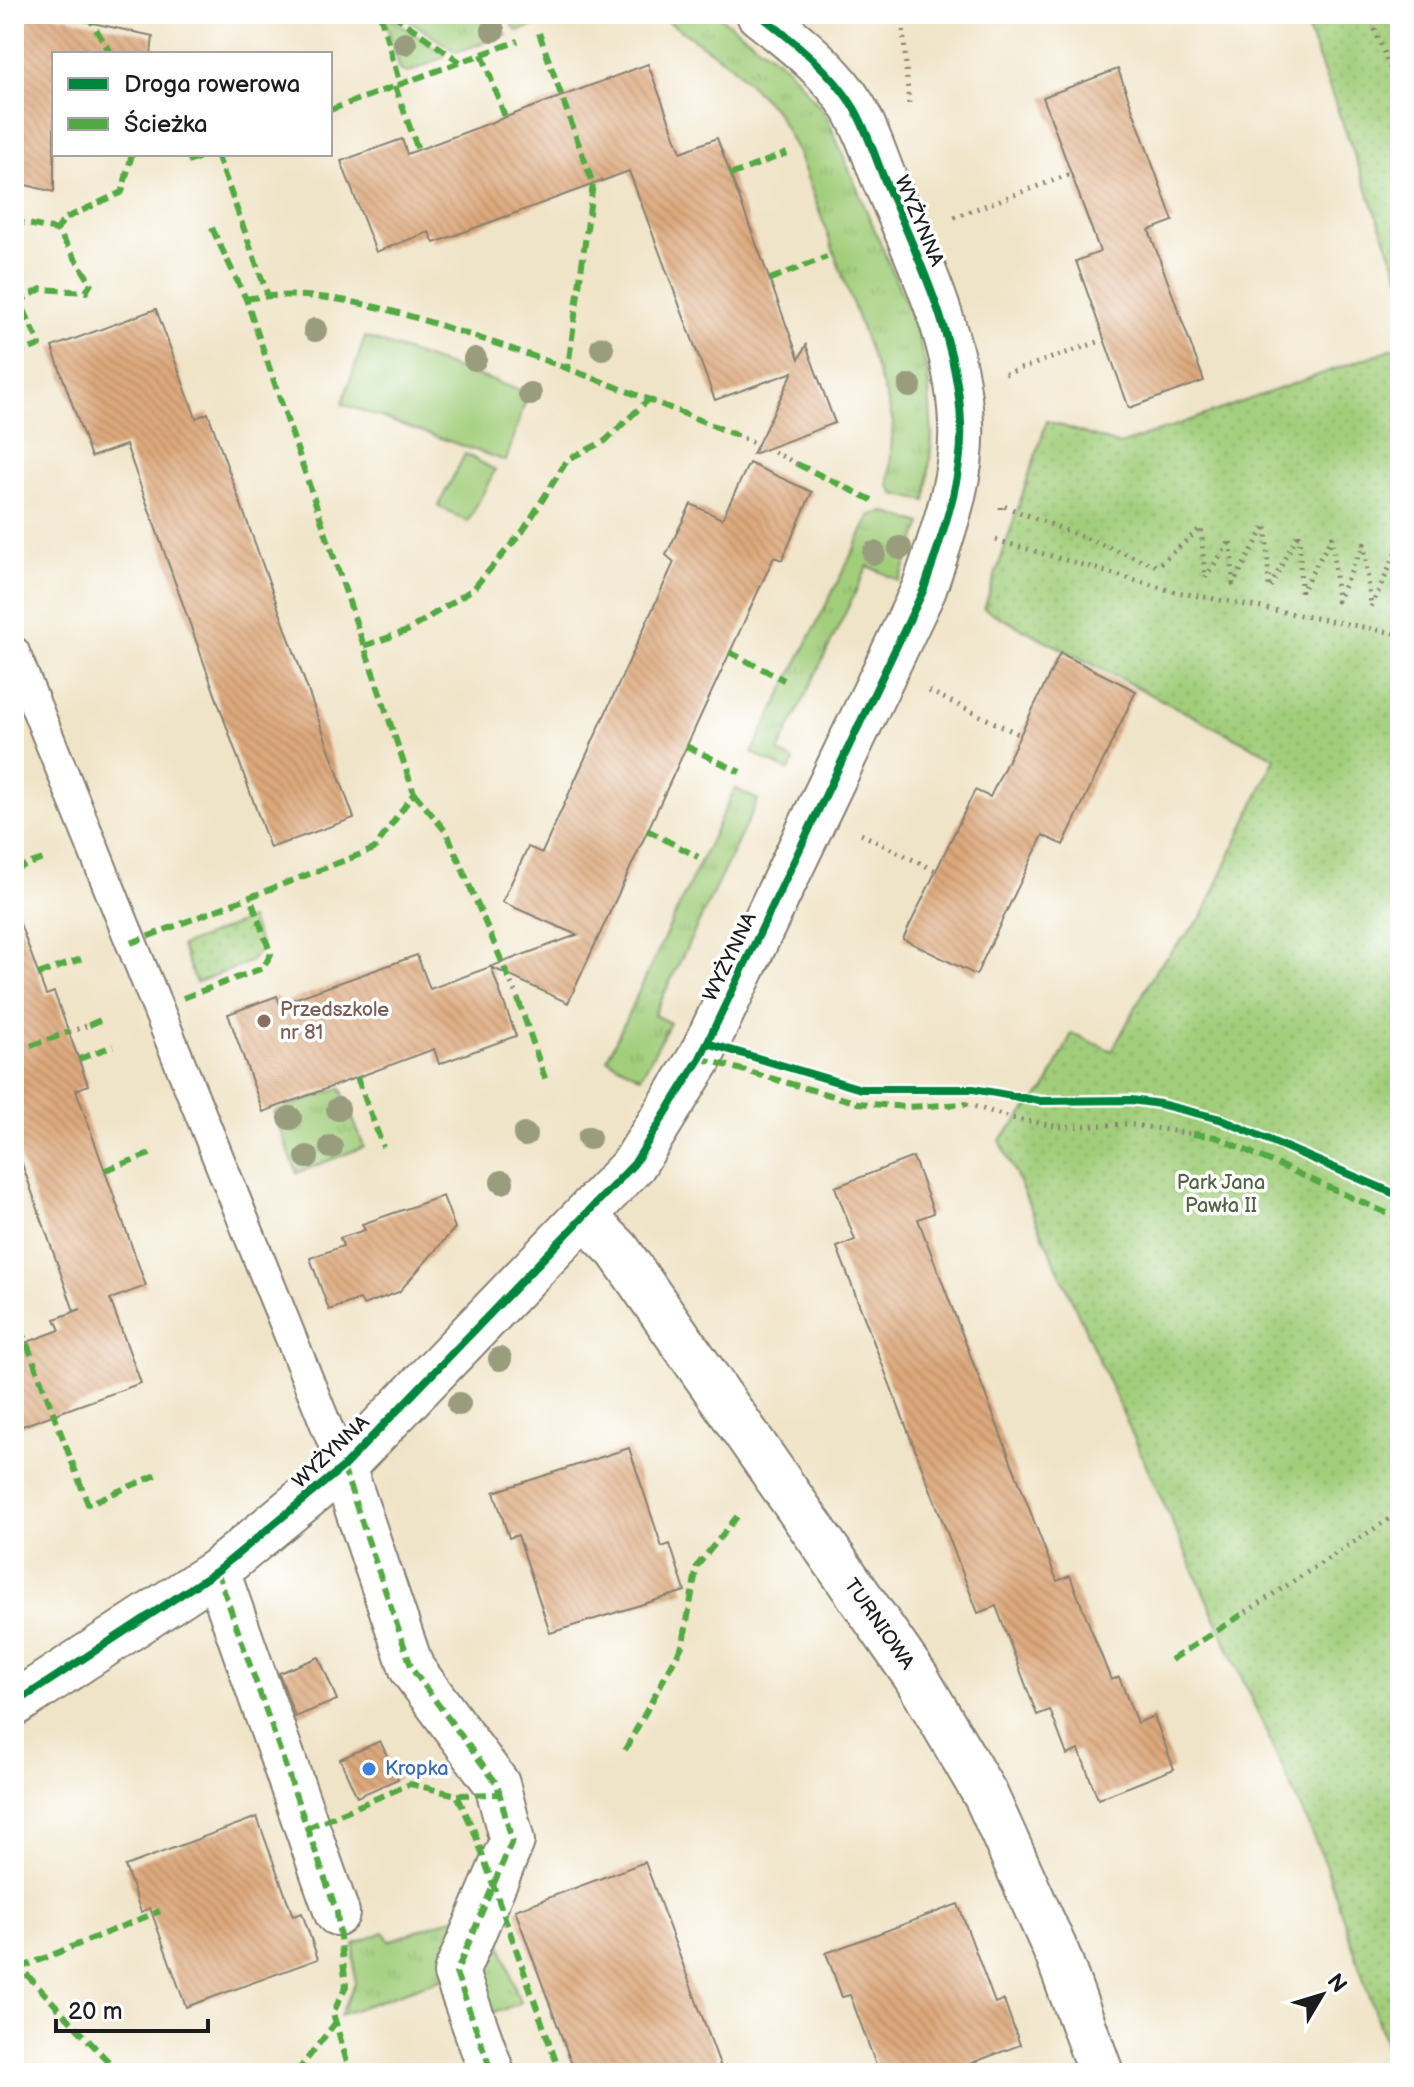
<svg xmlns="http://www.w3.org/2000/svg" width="1414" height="2087" font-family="'Balsamiq Sans',sans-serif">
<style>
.grass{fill:url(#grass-tufts);stroke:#5f754c;stroke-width:2}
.park{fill:url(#park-dots);stroke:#5f754c;stroke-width:2}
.pitch{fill:#a2ce7b;stroke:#5f754c;stroke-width:2}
.building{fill:url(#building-back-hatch)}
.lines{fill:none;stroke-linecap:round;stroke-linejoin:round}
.service-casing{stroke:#868072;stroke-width:34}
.minor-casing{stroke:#868072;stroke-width:48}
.path{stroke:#868072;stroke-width:5;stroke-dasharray:2 6;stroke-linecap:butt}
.service{stroke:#fff;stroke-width:30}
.minor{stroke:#fff;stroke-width:44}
.quiet{stroke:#52a943;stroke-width:6;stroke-dasharray:12 6;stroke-linecap:butt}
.cycleway-casing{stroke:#fff;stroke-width:13}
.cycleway{stroke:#00873e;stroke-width:8}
.tree{fill:#999d7e}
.education-dot{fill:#8d6e63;stroke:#fff;stroke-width:3}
.shop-dot{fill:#3f7fe0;stroke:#fff;stroke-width:3}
.labels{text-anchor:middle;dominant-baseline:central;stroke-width:7;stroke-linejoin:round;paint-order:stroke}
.street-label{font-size:20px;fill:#1c1c1c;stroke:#fff}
.education-label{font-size:20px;fill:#785e54;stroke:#fff;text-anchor:start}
.park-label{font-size:20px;fill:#526342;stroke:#fff}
.shop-label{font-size:20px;fill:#366cbe;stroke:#fff;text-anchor:start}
</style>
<defs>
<pattern id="grass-tufts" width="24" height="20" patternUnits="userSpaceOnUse" patternTransform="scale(2)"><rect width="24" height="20" fill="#a2ce7b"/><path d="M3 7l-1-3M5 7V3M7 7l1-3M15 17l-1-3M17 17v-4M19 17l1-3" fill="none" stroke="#8bb06a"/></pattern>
<pattern id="park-dots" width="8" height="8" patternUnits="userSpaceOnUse" patternTransform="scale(2)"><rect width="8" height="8" fill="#a2ce7b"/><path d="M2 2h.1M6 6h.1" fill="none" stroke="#8bb06a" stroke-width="1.8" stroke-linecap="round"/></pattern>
<pattern id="building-back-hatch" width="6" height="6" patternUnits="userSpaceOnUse" patternTransform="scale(2)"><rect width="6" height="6" fill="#dca87c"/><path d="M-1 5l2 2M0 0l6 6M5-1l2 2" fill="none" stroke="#bc906b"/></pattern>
</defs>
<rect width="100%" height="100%" fill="#fff"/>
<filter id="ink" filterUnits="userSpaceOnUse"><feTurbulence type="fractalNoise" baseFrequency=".0125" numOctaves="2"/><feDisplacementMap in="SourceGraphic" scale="16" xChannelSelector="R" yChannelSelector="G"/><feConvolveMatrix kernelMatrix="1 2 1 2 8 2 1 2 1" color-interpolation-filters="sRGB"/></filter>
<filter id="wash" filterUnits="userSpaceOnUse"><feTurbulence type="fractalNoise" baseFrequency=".006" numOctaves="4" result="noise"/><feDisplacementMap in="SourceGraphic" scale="32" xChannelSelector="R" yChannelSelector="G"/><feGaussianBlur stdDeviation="1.8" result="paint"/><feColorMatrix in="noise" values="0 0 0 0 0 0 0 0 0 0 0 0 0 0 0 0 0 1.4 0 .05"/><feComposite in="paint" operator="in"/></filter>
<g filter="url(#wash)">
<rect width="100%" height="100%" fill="#f0e4c8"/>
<g class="grass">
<path d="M384,14L442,53L444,57L408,73L400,70Z"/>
<path d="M400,14H491L507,35L456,52Z"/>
<path d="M504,14H575L517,31Z"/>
<path d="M657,14H716L787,67L825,113L915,325L928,374L932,438L926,501L895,494L889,485L893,422L888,402L799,155L776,111L731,65Z"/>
<path d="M884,512L922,524L899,581L868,566L778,752L794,761L789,771L752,753L871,515Z"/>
<path d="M735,788L758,800L654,1015L670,1023L641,1077L607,1059Z"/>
<path d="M341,1088L364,1147L297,1173L274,1112Z"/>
<path d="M489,1905L520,2003L489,2015L471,1968L340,2015L355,1984L354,1944L384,1932L389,1941Z"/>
</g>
<g class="park">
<path d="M1302,14H1400V278Z"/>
<path d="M1400,346V2073H1395L1323,1858L1000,1140L1046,1088L1072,1033L1112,1051L1157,968L1202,917L1275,758L984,609L1047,421L1120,445Z"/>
<path d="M250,919L262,949L250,962L196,983L181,946Z"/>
</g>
<g class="pitch">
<path d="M365,337L528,393L506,461L342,404Z"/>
<path d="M465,454L495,470L468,522L438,506Z"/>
</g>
<g id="blocks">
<g class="building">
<path d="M14,14H51L153,36L151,54H54V192L14,182Z"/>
<path d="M648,64L681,152L717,138L799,359L806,345L835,423L753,454L793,372L715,400L629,171L434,243L429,232L376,252L341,161L402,139L407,154Z"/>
<path d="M1118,69L1173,221L1149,230L1204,381L1129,408L1076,261L1100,252L1043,97Z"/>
<path d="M156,309L196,418L208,413L354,818L270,848L126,445L91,457L52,347Z"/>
<path d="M749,463L812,492L782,560L774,557L568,1003L491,967L516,1036L439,1064L434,1049L263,1112L228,1014L277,996L280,1004L417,955L430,989L577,935L502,902L528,847L542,853L674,562L666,555L691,504L722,519Z"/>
<path d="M1060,653L1136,691L1063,845L1043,835L976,975L903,939L975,790L990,797Z"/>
<path d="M19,921L46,995L54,992L88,1085L76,1090L146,1286L110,1299L141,1383L14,1429V1347L60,1330L55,1319L81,1309L74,1311L14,1141V922Z"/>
<path d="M913,1157L934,1213L918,1219L1057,1581L1070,1576L1111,1680L1119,1677L1137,1723L1154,1716L1174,1769L1098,1799L1079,1750L1067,1755L1050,1710L1037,1715L996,1606L978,1613L837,1247L855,1240L835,1187Z"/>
<path d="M443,1196L455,1228L399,1292L363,1305L360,1299L329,1310L310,1258L343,1246L340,1238L365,1230L362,1224Z"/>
<path d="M629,1448L662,1547L670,1544L685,1591L550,1633L518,1535L509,1538L494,1492Z"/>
<path d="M319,1657L337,1700L295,1717L279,1673Z"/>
<path d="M380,1741L398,1779L357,1797L340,1759Z"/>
<path d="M257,1817L293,1916L302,1913L318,1959L186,2007L150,1908L141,1912L125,1866Z"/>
<path d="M645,1862L723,2073H575L515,1910Z"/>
<path d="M958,1904L995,2003L1004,2000L1020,2045L945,2073H879L850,1995L842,1997L826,1953Z"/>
</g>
</g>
</g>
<g filter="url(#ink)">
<use href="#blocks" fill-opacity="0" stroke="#868072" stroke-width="2"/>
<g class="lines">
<defs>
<path id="service" d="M14,652L343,1467"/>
<g id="minor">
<path d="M585,1217L618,1250L916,1677L986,1796L1058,1956L1101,2073"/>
<path d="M343,1467L412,1669L497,1784L512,1841L456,1973L492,2073"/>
<path d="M217,1571L337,1913"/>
<path d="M14,1704L217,1571L343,1467L634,1164L700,1058L924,589C941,537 964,479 961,423C958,339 918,257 885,181C875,157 867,130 854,108C831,70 793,41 759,14"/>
</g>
</defs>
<use href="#service" class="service-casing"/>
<use href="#minor" class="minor-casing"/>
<g class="path">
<path d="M902,14L909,106"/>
<path d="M1369,14L1400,94"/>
<path d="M954,217L1071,174"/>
<path d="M1005,374L1104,340"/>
<path d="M736,435L758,445"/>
<path d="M774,452L797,464"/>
<path d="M1001,509V505L1157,566L1201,528L1205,578L1231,540L1233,584L1266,525L1269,589L1299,532L1301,592L1332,537L1337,601L1364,544L1371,607L1400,545V550"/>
<path d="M996,540L1172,591L1400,634"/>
<path d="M929,691L1020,735"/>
<path d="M861,834L936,871"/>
<path d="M511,983L518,999"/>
<path d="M69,1032L89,1025"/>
<path d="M967,1104L1011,1118L1060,1127L1127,1124L1193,1134"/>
<path d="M1246,1612L1400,1512"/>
</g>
<use href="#service" class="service"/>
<use href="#minor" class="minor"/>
<g class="quiet">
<path d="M87,14L111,54"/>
<path d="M380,14L400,85"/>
<path d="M392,14L460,62"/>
<path d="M539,33L593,184L568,367"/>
<path d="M482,54L505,117"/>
<path d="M395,86L418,150"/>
<path d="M330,110L518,41"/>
<path d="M217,154L268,296"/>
<path d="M188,162L209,154"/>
<path d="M730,175L787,153"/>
<path d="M14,229L23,223L57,230"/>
<path d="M770,279L827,257"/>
<path d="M246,299C325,286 398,312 473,336C563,365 649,399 736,435"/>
<path d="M14,355L40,345L20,301L41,289L86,292L91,283L57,230L64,219L122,192L132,154"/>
<path d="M797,464L872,500"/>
<path d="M364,646L407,631L473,589L523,531L568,459L605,441L649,399"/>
<path d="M729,652L784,680"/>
<path d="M686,746L740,772"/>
<path d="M414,793L447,833L511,983"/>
<path d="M647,830L698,857"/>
<path d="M14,869L43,859"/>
<path d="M131,943L374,849L414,793L246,299L210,224"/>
<path d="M38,974L81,959"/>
<path d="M183,998L263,968L271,954L250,897"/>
<path d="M518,999L547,1084"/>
<path d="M89,1025L103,1019"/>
<path d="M14,1052L69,1032"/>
<path d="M700,1058L858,1103L906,1107L967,1104"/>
<path d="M79,1059L113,1046"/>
<path d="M357,1077L383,1147"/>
<path d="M1193,1134L1216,1137L1400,1219"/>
<path d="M105,1170L153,1153"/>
<path d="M14,1310L88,1504L159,1474"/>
<path d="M343,1467L412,1669L497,1784L512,1841L456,1973L492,2073"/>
<path d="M217,1571L337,1913L346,1986L333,2013L350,2073"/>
<path d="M1171,1660L1246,1612"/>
<path d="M625,1750L683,1644L697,1566L740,1513"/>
<path d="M457,1795L500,1794"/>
<path d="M307,1828L410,1784L457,1795L474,1831L560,2073"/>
<path d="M14,1961L119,2073"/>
<path d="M20,1968L160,1911"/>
<path d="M124,2073L144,2069L170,2073"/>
<path d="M296,2073L336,2022"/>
</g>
<defs>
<g id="cycleway">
<path d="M707,1043L861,1089H973L1040,1101L1131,1100L1160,1104L1220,1119L1400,1196"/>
<path d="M14,1704L217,1571L343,1467L634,1164L700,1058L924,589C941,537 964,479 961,423C958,339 918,257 885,181C875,157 867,130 854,108C831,70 793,41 759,14"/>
</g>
</defs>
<use href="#cycleway" class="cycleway-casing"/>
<use href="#cycleway" class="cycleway"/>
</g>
<g class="tree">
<circle cx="493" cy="30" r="12"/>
<circle cx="405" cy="43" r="12"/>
<circle cx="315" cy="330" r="12"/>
<circle cx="602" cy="348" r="12"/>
<circle cx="475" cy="359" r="12"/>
<circle cx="910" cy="386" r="12"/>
<circle cx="530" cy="394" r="12"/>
<circle cx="900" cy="548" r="12"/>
<circle cx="874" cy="553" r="12"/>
<circle cx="338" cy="1109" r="12"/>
<circle cx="290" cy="1118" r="12"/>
<circle cx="525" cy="1135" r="12"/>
<circle cx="589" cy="1138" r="12"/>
<circle cx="331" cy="1147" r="12"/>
<circle cx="307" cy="1157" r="12"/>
<circle cx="502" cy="1182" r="12"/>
<circle cx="500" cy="1359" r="12"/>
<circle cx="459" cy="1404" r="12"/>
</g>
</g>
<circle class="education-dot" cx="264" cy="1021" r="8"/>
<circle class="shop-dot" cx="369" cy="1769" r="8"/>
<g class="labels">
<g class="street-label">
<text transform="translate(919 221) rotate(67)">WYŻYNNA</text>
<text transform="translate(730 957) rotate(-64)">WYŻYNNA</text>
<text transform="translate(331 1452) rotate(-43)">WYŻYNNA</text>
<text transform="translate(879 1624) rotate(55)">TURNIOWA</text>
</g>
<g class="education-label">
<text x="280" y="1010">Przedszkole<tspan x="280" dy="23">nr 81</tspan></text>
</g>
<g class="park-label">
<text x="1221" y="1183">Park Jana<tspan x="1221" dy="23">Pawła II</tspan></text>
</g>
<g class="shop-label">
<text x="385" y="1769">Kropka</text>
</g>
</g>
<rect width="1414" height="2087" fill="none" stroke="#fff" stroke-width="48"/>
<rect x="52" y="52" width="280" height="104" fill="#ffffff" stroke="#a4a4a4" stroke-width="2"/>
<rect x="68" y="78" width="40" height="12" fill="#00873e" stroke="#a4a4a4" stroke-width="2"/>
<text x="124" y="92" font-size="24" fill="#1c1c1c">Droga rowerowa</text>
<rect x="68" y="118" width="40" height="12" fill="#52a943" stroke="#a4a4a4" stroke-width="2"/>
<text x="124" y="132" font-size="24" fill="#1c1c1c">Ścieżka</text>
<g transform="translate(1322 1995) rotate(52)" stroke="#ffffff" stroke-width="6" paint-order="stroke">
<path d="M0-6L14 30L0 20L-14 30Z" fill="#1c1c1c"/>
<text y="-12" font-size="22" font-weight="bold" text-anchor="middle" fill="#1c1c1c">N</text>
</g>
<path d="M56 2019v12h152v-12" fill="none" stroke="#1c1c1c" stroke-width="4"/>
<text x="68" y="2019" font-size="24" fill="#1c1c1c" stroke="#ffffff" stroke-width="6" paint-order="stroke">20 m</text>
</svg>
